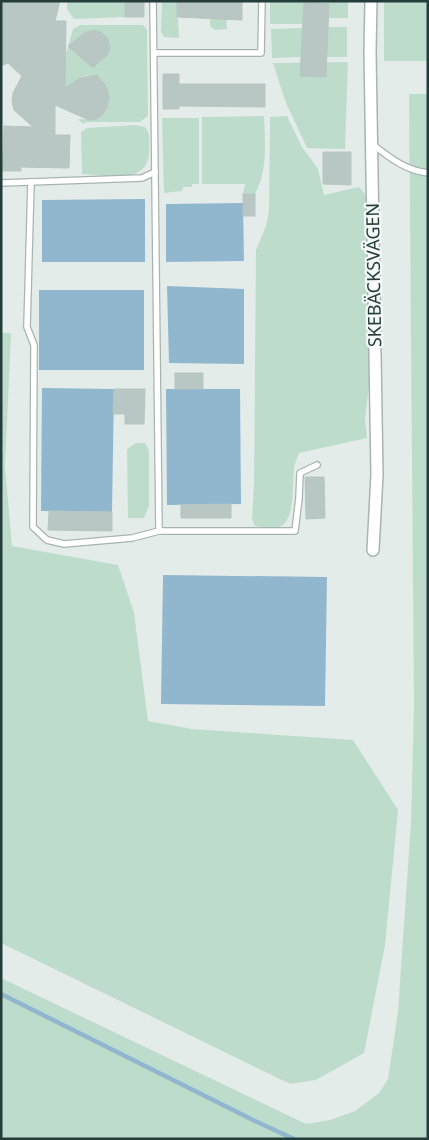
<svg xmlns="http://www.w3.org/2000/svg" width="429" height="1140" font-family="'Noto Sans',sans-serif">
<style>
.green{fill:#bedccc}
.water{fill:#90b7cd}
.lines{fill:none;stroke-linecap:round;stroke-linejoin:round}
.stream{stroke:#90b7cd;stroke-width:4.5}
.building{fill:#b9c7c4;stroke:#b7c6c2}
.lane-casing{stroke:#a7b4b2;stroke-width:8}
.street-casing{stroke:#a7b4b2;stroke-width:14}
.lane{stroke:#fff;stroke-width:5.5}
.street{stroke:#fff;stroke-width:11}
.labels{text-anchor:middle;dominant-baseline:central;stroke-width:4.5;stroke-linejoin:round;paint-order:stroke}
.street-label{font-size:18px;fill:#243d3b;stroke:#f4f9f8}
</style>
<rect width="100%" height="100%" fill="#e4ecea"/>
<g class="green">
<path d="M67,1H125V17L74,19L67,9Z"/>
<path d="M162,1H202L203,2H177L179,38L164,37L161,32Z"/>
<path d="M270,1H348V18H328L329,4L304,3L303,24H270Z"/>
<rect x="384" y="1" width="44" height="60"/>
<path d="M210,18H226L227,29L215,30L210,26Z"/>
<path d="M80,25H143L147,30V34L148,116L140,122H86L83,124L78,119C139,125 96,44 68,90H65L66,54L73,29Z"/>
<path d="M328,27H347V57H327Z"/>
<path d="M303,28L301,57L272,58L271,29Z"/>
<path d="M348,62L345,149L307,148L286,103L273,63Z"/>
<path d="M409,94H428V1139H1V978L306,1124L330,1120L355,1111L379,1093L388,1079L398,1012L411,822L414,707Z"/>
<path d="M264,116C265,141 268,171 255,194H243L245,184H202V117Z"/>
<path d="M287,116L302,147L318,169L324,195L359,187L365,194L368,209L377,319L365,419L367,438L299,453C297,458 295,463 294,468C292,483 296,521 279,527C272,529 263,527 255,526L252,519L254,484L256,250L266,226L269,210L270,117Z"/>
<path d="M162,118H199V184H192V187H183L182,191L164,193Z"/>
<path d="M136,125L145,127C151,133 149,142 149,150C150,186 107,175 82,174L81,132L87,128Z"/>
<path d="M1,333H11L5,467L12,546L118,565L134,613L148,721L192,729L353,740L398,810L385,945L364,1053L316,1080L290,1084L1,943Z"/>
<path d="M136,443H145L149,451V506L144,518H128L127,449Z"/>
</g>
<g class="water">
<path d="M145,199V262H42V200Z"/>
<path d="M243,203L244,261L166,262V204Z"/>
<path d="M167,286L244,289V364L169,363Z"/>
<rect x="39" y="290" width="105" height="80"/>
<path d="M42,388L114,389L112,512L41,511Z"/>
<path d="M166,389H240L241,504L167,505Z"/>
<path d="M163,575L327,577L325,706L161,704Z"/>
</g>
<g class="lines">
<path class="stream" d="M1,994L255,1121L294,1139"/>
</g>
<g class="building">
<path d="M1,1H60L55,21H66L65,88L80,78L97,75L107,88L109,98L107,108L102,115L96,119L89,120L55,105V135H70L69,168L21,167V171H1V155H3L4,126L33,127L14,110L12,102L13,93L22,76L8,63L1,66Z"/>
<rect x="125" y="1" width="19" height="16"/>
<path d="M177,1L242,2V20L177,17Z"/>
<path d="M304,3L329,4L326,77L300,76Z"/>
<path d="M94,30L102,33L108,39L110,47L108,54L93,68L68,46L86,32Z"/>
<path d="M163,74H179V84H265V107L179,106V109H163Z"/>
<path d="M323,152H351V185L323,184Z"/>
<rect x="243" y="194" width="12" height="22"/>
<rect x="175" y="373" width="28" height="16"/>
<path d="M114,389H145L144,424H125V414H113Z"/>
<path d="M305,477H324L325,518L306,519Z"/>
<path d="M231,504V518H181V505Z"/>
<path d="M49,511L112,512V531L48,530Z"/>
</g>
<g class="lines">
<defs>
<g id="lane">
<path d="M153,1L159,531"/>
<path d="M154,53H261L262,1"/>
<path d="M371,143C389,157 404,170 428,173"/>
<path d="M31,182L27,327L34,345L33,527L47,540L64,544L132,538L159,531H295L299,498L300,473L317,465"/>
<path d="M1,183L142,178L155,172"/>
</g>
<path id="street" d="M371,1L370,52L377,475L373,550"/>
</defs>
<use href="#lane" class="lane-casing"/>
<use href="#street" class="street-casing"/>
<use href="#lane" class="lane"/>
<use href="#street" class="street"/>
</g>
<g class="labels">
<g class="street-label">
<text transform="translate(373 275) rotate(-91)">SKEBÄCKSVÄGEN</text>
</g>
</g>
<rect width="429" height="1140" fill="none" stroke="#243d3b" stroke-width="5"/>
</svg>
